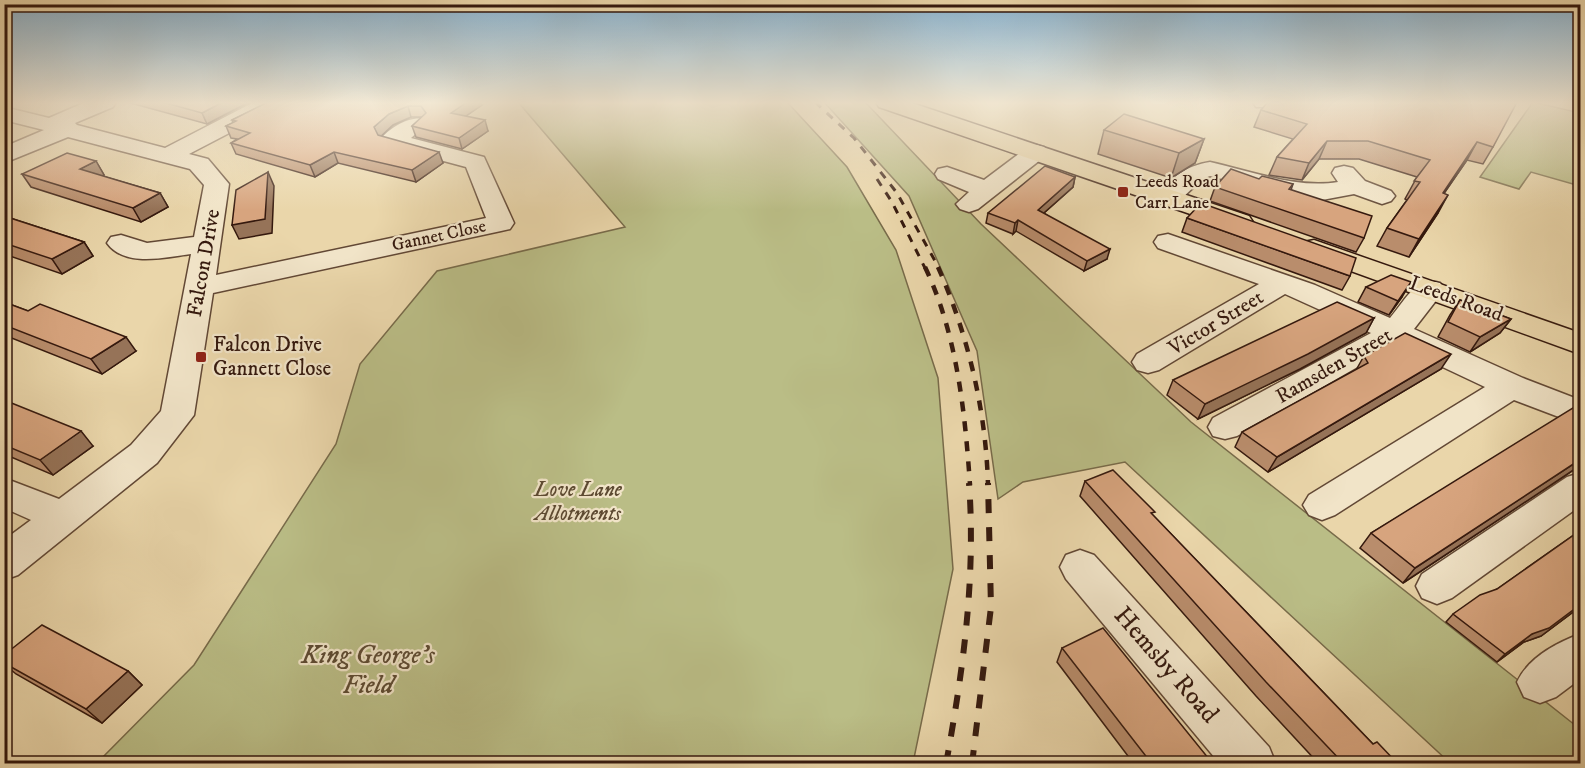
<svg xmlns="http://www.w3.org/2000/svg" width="1585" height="768" font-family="'IM FELL DW Pica',serif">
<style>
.green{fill:#babd86;stroke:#786b4a;stroke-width:1.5}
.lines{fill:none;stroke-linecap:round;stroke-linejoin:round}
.minor-casing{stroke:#624835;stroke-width:3}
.major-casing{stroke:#35190e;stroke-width:3}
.minor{fill:#f1e4c8;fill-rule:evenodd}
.major{fill:#ead6aa;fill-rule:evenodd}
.rail-far2{stroke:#35190e;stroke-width:3;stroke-dasharray:8 8;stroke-linecap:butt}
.rail-far1{stroke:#35190e;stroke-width:4.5;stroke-dasharray:10 10;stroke-linecap:butt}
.rail{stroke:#35190e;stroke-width:6;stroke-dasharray:14 14;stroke-linecap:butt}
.wall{fill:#b98d6c;stroke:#35190e;stroke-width:1.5}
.shaded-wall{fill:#967358;stroke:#35190e;stroke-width:1.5}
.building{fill:#d7a47e;stroke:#35190e;stroke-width:1.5}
.poi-dot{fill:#8f2418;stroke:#f1e4c8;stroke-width:2}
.labels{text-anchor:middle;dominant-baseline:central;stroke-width:4.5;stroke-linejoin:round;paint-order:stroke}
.far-poi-label{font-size:18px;fill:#35190e;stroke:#f1e4c8;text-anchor:start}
.far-street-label{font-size:18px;fill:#35190e;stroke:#f1e4c8}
.street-label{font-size:21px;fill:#35190e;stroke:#f1e4c8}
.poi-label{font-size:21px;fill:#35190e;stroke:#f1e4c8;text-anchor:start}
.park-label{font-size:21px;font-style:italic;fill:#5d4a32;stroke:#f1e4c8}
.near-park-label{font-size:26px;font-style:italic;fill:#5d4a32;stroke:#f1e4c8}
.near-street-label{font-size:26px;fill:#35190e;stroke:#f1e4c8}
</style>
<rect width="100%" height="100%" fill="#ead6aa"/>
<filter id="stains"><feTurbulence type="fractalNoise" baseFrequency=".00333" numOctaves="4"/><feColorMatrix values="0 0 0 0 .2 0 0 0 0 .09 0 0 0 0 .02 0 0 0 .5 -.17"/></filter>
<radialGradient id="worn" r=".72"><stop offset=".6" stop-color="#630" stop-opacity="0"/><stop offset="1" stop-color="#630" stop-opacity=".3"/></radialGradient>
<g class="green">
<path d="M518,102H787L847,167L896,250L938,378L953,569L913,763H97L194,665L336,444L360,364L437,271L625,227Z"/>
<path d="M824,102H865L981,224L1191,422L1580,729V763H1450L1125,462L1023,482L998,499L977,351L909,196Z"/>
<path d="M1533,102L1580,113V186L1531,172L1519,189L1480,177Z"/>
</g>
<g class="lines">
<defs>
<g id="minor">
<path d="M86,102H116L113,107L75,123L77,125L165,148L254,102H282L279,107L189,154L208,159L229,184L216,275L486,218L466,167L384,145L380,140C389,128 409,116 424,119L427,124L411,138L484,157L514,223L510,229L501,231L213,293L194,415L157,463L18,575L4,580V540L31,520L4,508V478L59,499L131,445L161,411L191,254C166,257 125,268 107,243L111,237L121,235L147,243L194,237L204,185L190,169L68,137L4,163V147L44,130L4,120V107L49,118Z"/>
<path d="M1253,102H1276L1273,107H1256Z"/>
<path d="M1036,145L1044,147L1048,152L1044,157L978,209L969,212L960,209L956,204L969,192L938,179L935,174L938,169L947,167L984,180L1028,147Z"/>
<path d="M1210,162C1251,171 1296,189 1338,182L1332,173L1335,168L1344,166L1353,168L1365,181L1391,191L1395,196L1391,201L1382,204L1354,194L1322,200L1302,199L1210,176C1190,183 1184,208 1161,202L1157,197C1171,177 1186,166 1210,162Z"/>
<path d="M1168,234L1315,285L1390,318C1405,301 1415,276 1440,283L1445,289L1414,329L1523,378L1580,400V425L1514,400L1335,515L1322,520L1309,515L1303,505L1309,495L1485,387L1396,345L1237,436L1225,439L1213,436L1208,427L1213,418L1371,333L1285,294L1159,370L1148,373L1137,370L1132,362L1137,354L1259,284L1158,248L1154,242L1158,236Z"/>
<path d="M1580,473V506L1452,598L1437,604L1422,598L1416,586L1422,574L1567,477Z"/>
<path d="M1080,550L1094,555L1269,747L1276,764H1220L1066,579L1060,567L1066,555Z"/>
<path d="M1580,634V679L1556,697L1540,703L1524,697L1517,682C1528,658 1556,643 1580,634Z"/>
</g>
<g id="major">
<path d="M876,102H909L1249,216L1253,222L1249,228L1240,230L1231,228L879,107Z"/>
<path d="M1314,240L1580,333V354L1304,254L1300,248L1304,242Z"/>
</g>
</defs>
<use href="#minor" class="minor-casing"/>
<use href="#major" class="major-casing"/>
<use href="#minor" class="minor"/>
<use href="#major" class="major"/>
<g class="rail-far2">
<path d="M815,102L854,138L897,193L939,268"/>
<path d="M877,179L892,202L925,268"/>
</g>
<g class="rail-far1">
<path d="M925,267C957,334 965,412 970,485"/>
<path d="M938,267C968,335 986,410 988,485"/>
</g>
<g class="rail">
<path d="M946,764C963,671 976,578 969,483"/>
<path d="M972,764L991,607L988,483"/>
</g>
</g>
<g class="wall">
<path d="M127,102H249L207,124Z"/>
<path d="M268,102L482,105L466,116L488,131L462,149L416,137L412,126L422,117H411L393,125L381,136L443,163L416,182L338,163L315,177L236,154L231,143L237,139L231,138L226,126L233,123L232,120Z"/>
<path d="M1508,102L1493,147L1483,164L1467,160L1444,193L1438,213L1409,257L1377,246L1387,228L1407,200L1405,199L1417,177L1359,159H1319L1302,180L1269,175L1277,157L1293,139L1254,127L1261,110Z"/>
<path d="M1104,130L1204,139L1195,163L1171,178L1098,154Z"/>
<path d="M96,161L104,175L102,176L160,193L168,207L141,222L31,187L22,174Z"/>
<path d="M1075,177L1073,187L1044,213L1107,259L1084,271L1016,231L1013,234L986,223L988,213Z"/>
<path d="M1259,179L1293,184L1291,190L1364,238L1356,252L1210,201L1215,187Z"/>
<path d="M4,216L84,242L93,256L62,274L4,254Z"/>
<path d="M1187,218L1350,276L1342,290L1182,232Z"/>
<path d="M1366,287L1402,297L1389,315L1358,302Z"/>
<path d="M1460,300L1511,319L1500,333L1470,352L1438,337L1450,315Z"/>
<path d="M4,302L136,351L102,374L4,335Z"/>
<path d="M1374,318L1366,333L1300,369L1198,419L1167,395L1173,380Z"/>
<path d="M1364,356L1441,369L1268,472L1235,447L1242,432L1356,370Z"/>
<path d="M4,400L93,446L53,475L4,454Z"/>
<path d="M1581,408V465L1403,583L1360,548L1371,533Z"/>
<path d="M1085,481L1153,515L1373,744L1398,764H1319L1256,696L1080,496Z"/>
<path d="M1581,530V606L1541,636L1524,642L1497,662L1446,622L1453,614L1497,589Z"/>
<path d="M1062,648L1213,764H1134L1057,662Z"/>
<path d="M4,655L128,671L142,685L102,723L16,674L4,664Z"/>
</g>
<g class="shaded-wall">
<path d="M223,102H249L207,124L202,113Z"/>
<path d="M467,102H481L482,105L454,124L451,113Z"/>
<path d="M408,106L411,117L393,125L378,139L374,127L389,114Z"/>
<path d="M485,120L488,131L462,149L459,138Z"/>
<path d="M1204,139L1195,163L1171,178L1179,153Z"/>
<path d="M1327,141L1319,159L1302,180L1309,163Z"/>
<path d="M1477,142L1467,160L1432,211L1443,193Z"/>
<path d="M334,152L338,163L315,177L310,165Z"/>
<path d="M439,152L443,163L416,182L412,170Z"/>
<path d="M96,161L104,175L88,183L80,169Z"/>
<path d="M268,172L274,186L272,233L239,239L232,225Z"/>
<path d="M1075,177L1073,187L1036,220L1038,210Z"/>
<path d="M160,193L168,207L141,222L133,208Z"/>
<path d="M1448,195L1438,213L1409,257L1419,239Z"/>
<path d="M1018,220L1016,231L1013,234L1015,223Z"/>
<path d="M84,242L93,256L62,274L52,259Z"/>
<path d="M1110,249L1107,259L1084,271L1087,261Z"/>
<path d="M1411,282L1402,297L1389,315L1398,301Z"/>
<path d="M1374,318L1366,333L1300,369L1198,419L1205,404Z"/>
<path d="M1511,319L1500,333L1470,352L1480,337Z"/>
<path d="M126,337L136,351L102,374L91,359Z"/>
<path d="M1451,354L1441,369L1268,472L1277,457Z"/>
<path d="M81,431L93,446L53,475L40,460Z"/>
<path d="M1581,459V465L1403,583L1415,568Z"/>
<path d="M1581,604V606L1541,636L1524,642L1497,662L1505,654L1532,634Z"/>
<path d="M128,671L142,685L102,723L86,709Z"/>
</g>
<g class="building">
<path d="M162,102H223L202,113Z"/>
<path d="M268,102H467L451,113L485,120L459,138L412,126L426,113L421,106H408L389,114L374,127L378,135L439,152L412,170L334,152L310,165L231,143L250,133L226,126L236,121L232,120Z"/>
<path d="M1268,102H1508L1516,104L1493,147L1477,142L1443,193L1448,195L1419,239L1387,228L1420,182L1414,181L1430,160L1368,141H1327L1309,163L1277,157L1307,124L1261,110Z"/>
<path d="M1124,114L1204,139L1179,153L1104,130Z"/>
<path d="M67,153L96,161L80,169L160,193L133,208L22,174Z"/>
<path d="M1045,166L1075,177L1038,210L1110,249L1087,261L1018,220L1015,223L988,213Z"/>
<path d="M1231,169L1259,179L1262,176L1293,184L1289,189L1372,216L1364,238L1215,187Z"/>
<path d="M268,172L265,219L232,225L236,190Z"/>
<path d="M1201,203L1356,258L1350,276L1187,218Z"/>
<path d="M4,216L84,242L52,259L4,243Z"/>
<path d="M1391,275L1411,282L1398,301L1366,287Z"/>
<path d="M1460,300L1511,319L1480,337L1448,322Z"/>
<path d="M4,302L28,311L40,304L126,337L91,359L4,325Z"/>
<path d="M1337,302L1374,318L1308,354L1205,404L1173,380Z"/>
<path d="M1405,333L1451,354L1277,457L1242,432L1368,363L1364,356Z"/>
<path d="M4,400L81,431L40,460L4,445Z"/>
<path d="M1576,406L1581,408V459L1415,568L1371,533Z"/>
<path d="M1113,470L1155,512L1151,513L1373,744L1377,742L1398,764H1344L1266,682L1085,481Z"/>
<path d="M1581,530V604L1549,628L1532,634L1505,654L1453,614L1480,595L1497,589Z"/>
<path d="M42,625L128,671L86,709L4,663V655Z"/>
<path d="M1103,628L1213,764H1152L1062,648Z"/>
</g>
<linearGradient id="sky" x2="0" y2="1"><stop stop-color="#8ab5d3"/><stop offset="0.49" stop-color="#f6edd9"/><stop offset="1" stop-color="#f6edd9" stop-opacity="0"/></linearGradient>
<rect width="1585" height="210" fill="url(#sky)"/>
<g class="poi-dot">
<rect x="1117" y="186" width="12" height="12" rx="3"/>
<rect x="195" y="351" width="12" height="12" rx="3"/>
</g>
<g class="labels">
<g class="far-poi-label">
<text x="1135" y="182">Leeds Road<tspan x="1135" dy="21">Carr Lane</tspan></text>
</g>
<g class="far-street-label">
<text transform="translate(439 236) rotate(-12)">Gannet Close</text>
</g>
<g class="street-label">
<text transform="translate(204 263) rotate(-80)">Falcon Drive</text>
<text transform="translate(1456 299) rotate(20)">Leeds Road</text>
<text transform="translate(1216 323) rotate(-31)">Victor Street</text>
<text transform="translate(1334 366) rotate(-30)">Ramsden Street</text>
</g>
<g class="poi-label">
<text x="213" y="345">Falcon Drive<tspan x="213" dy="24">Gannett Close</tspan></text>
</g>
<g class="park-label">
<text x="578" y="490">Love Lane<tspan x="578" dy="24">Allotments</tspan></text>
</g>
<g class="near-park-label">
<text x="368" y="655">King George's<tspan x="368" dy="30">Field</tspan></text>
</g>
<g class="near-street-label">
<text transform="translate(1166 665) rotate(49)">Hemsby Road</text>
</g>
</g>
<rect width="1585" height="768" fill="none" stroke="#ead6aa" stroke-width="24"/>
<rect x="6" y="6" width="1573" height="756" fill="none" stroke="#35190e" stroke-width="3"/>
<rect x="12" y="12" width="1561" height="744" fill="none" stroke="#35190e" stroke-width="1.5"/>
<rect width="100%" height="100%" filter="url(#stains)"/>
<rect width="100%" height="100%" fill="url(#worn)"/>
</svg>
